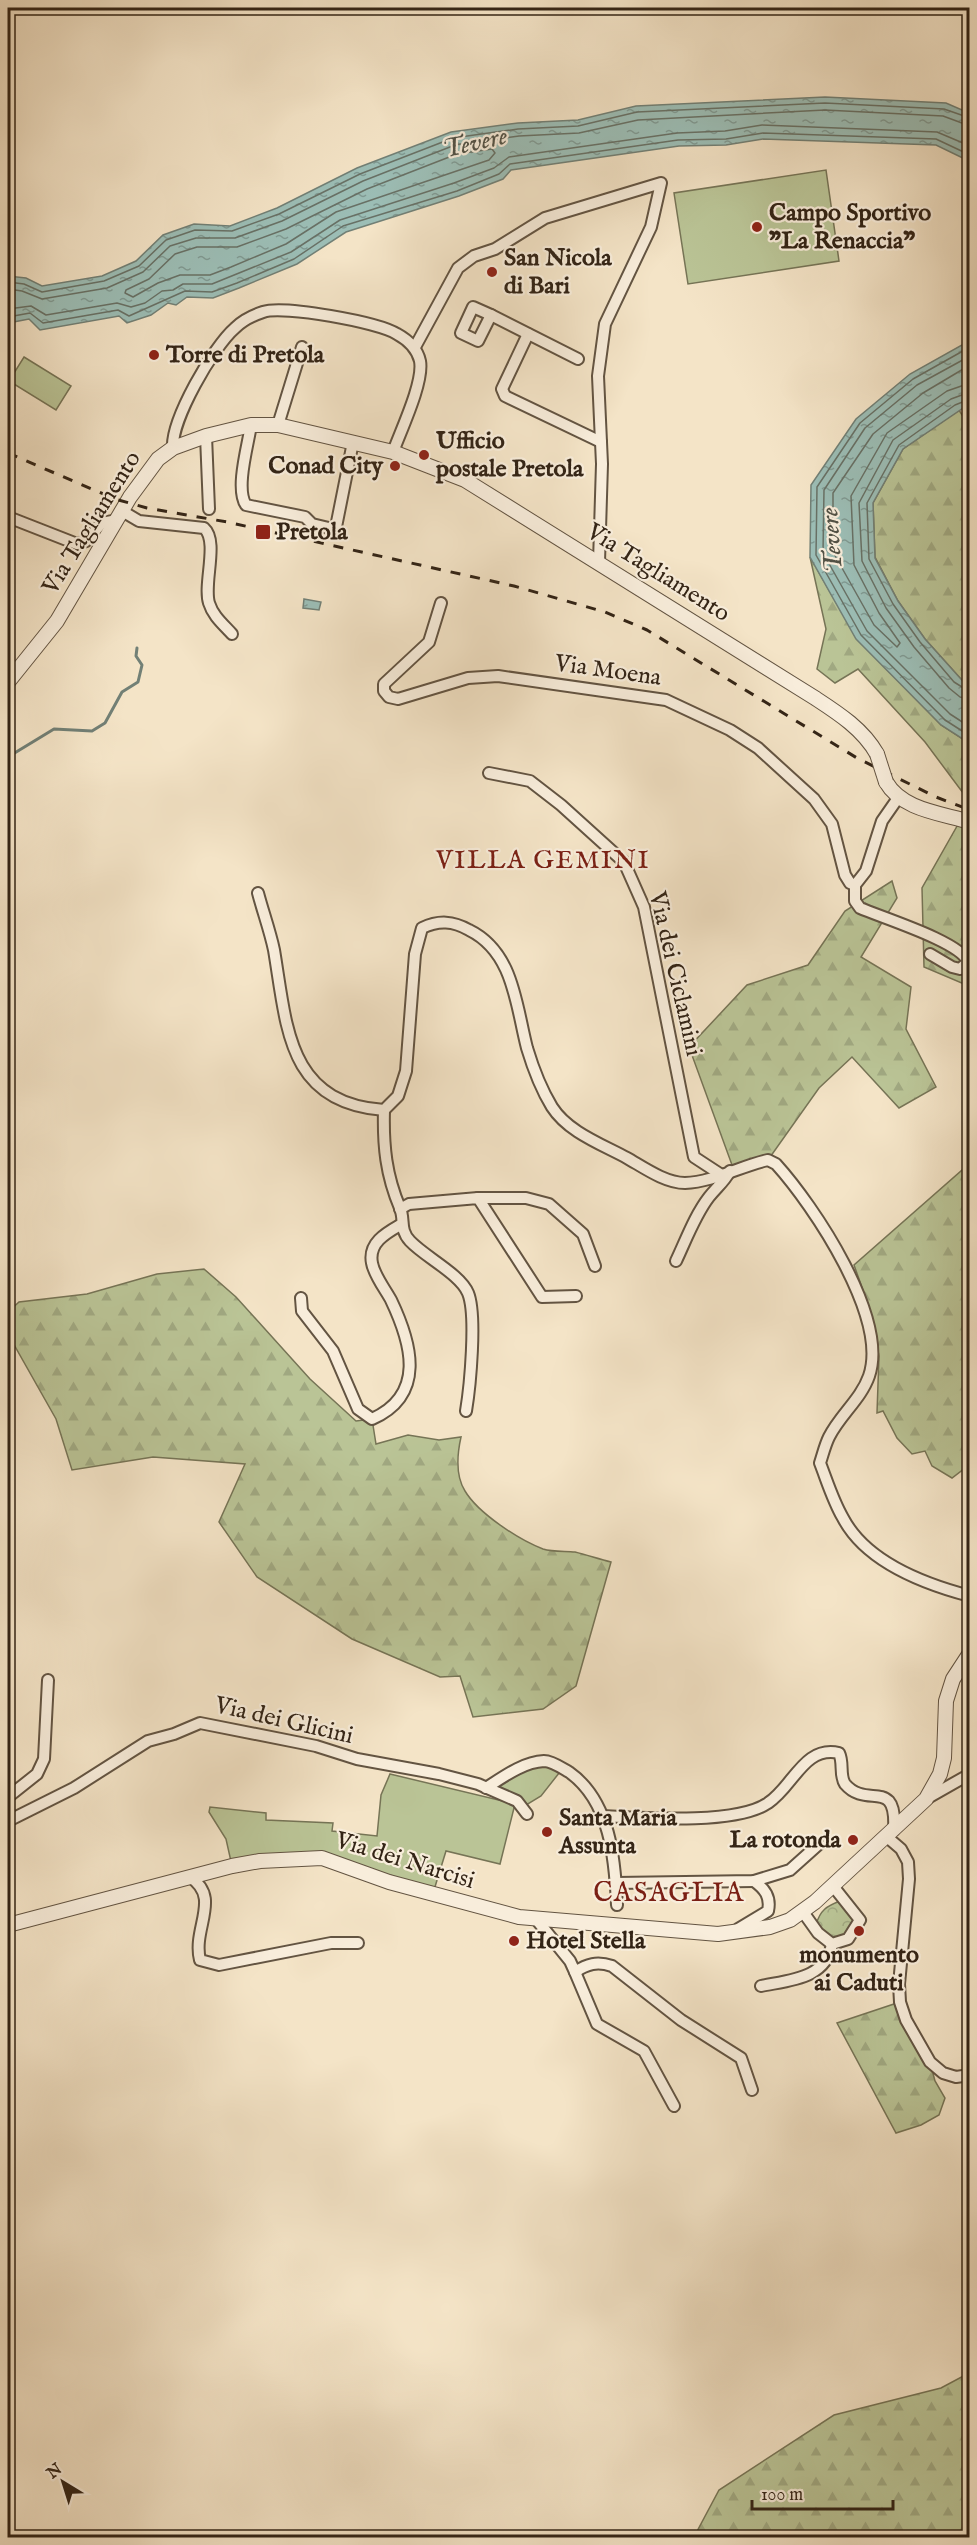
<svg xmlns="http://www.w3.org/2000/svg" width="977" height="2545" font-family="'IM FELL English',serif">
<style>
.green{fill:#bac496;stroke:#767456;stroke-width:1.5}
.forest{fill:url(#forest-firs);stroke:#767456;stroke-width:1.5}
.park{fill:url(#park-crowns);stroke:#767456;stroke-width:1.5}
.water{fill:url(#water-ripples);stroke:#728076;stroke-width:1.5}
.lines{fill:none;stroke-linecap:round;stroke-linejoin:round}
.shore{stroke:#687166;stroke-width:1.5}
.stream{stroke:#728076;stroke-width:3}
.minor-casing{stroke:#635442;stroke-width:14}
.tertiary-casing{stroke:#635442;stroke-width:16}
.minor{stroke:#f8eddb;stroke-width:10}
.tertiary{stroke:#f8eddb;stroke-width:14}
.rail{stroke:#332416;stroke-width:3;stroke-dasharray:10 10;stroke-linecap:butt}
.tertiary-bridge-casing{stroke:#635442;stroke-width:16;stroke-linecap:butt}
.tertiary-bridge{stroke:#f8eddb;stroke-width:14}
.poi-dot{fill:#8f2418;stroke:#f8eddb;stroke-width:2}
.labels{text-anchor:middle;dominant-baseline:central;stroke-width:4.5;stroke-linejoin:round;paint-order:stroke}
.poi-label{font-size:24px;font-weight:bold;fill:#332416;stroke:#f8eddb;text-anchor:start}
.street-label{font-size:24px;fill:#332416;stroke:#f8eddb}
.water-label{font-size:26px;font-style:italic;fill:#525246;stroke:#f8eddb}
.neighbourhood-label{font-size:26px;letter-spacing:1.5px;fill:#7a1f14;stroke:#f8eddb}
.quarter-label{font-size:27px;letter-spacing:1.5px;fill:#7a1f14;stroke:#f8eddb}
</style>
<defs>
<pattern id="forest-firs" width="22" height="20" patternUnits="userSpaceOnUse" patternTransform="scale(1.5)"><rect width="22" height="20" fill="#bac496"/><path d="M5 1l3.5 6h-7zM16 11l3.5 6h-7z" fill="#a0a881"/></pattern>
<pattern id="park-crowns" width="20" height="18" patternUnits="userSpaceOnUse" patternTransform="scale(1.5)"><rect width="20" height="18" fill="#bac496"/><path d="M2 6a3 3 0 1 1 6 0M12 15a3 3 0 1 1 6 0" fill="none" stroke="#a0a881"/></pattern>
<pattern id="water-ripples" width="26" height="14" patternUnits="userSpaceOnUse" patternTransform="scale(1.5)"><rect width="26" height="14" fill="#9cbeb6"/><path d="M2 4q2-2 4 0t4 0M15 11q2-2 4 0t4 0" fill="none" stroke="#809a93"/></pattern>
</defs>
<rect width="100%" height="100%" fill="#f4e4c7"/>
<filter id="stains"><feTurbulence type="fractalNoise" baseFrequency=".00333" numOctaves="4"/><feColorMatrix values="0 0 0 0 .2 0 0 0 0 .09 0 0 0 0 .02 0 0 0 .5 -.17"/></filter>
<radialGradient id="worn" r=".72"><stop offset=".6" stop-color="#630" stop-opacity="0"/><stop offset="1" stop-color="#630" stop-opacity=".3"/></radialGradient>
<g class="green">
<path d="M826,170L839,261L688,284L674,193Z"/>
<path d="M24,357L71,386L56,410L9,381Z"/>
<path d="M528,1764L563,1768L541,1796L523,1807L486,1788Z"/>
<path d="M390,1774L515,1804L500,1864L446,1851L434,1890L322,1858L232,1866L226,1839L209,1812L210,1807L266,1813V1820L333,1823L332,1831L377,1836L381,1795Z"/>
</g>
<g class="forest">
<path d="M959,410L970,428L969,688L925,639L898,601L875,557L873,503L903,449Z"/>
<path d="M810,557L857,639L941,725L969,743V801L925,742L858,669L835,683L817,669L826,629Z"/>
<path d="M969,805V983L964,984L924,967L922,888Z"/>
<path d="M892,881L897,898L861,957L911,987L906,1029L936,1087L899,1108L852,1057L819,1088L768,1160L732,1165L689,1047L747,985L808,965L845,911Z"/>
<path d="M969,1164V1446L965,1468L952,1478L932,1466L925,1451L912,1454L897,1438L883,1411L877,1413L879,1356L870,1310L854,1265Z"/>
<path d="M204,1269L236,1297L310,1379L356,1421L372,1419L376,1444L408,1435L439,1440L461,1437C457,1455 455,1475 465,1491C478,1513 519,1540 543,1549C553,1552 565,1551 575,1552C587,1555 599,1559 611,1562L576,1686L543,1709L473,1717L460,1676L440,1677L352,1639L257,1577L219,1522L245,1464L153,1457L72,1470L56,1419L8,1334V1312L19,1302L87,1294L157,1274Z"/>
<path d="M900,2002L930,2062L935,2081L945,2098L939,2115L921,2125L896,2133L837,2023Z"/>
<path d="M969,2373V2537H694L719,2490L834,2415L941,2388Z"/>
</g>
<path class="park" d="M840,1901L855,1921L845,1937L831,1940L816,1925C820,1910 827,1906 840,1901Z"/>
<g class="water">
<path d="M825,97L946,103L969,113V161L936,145L763,139L726,145L679,146L511,170L503,179L459,196L346,232L297,264L239,288L213,298L187,297L176,305L168,303L151,315L127,323L119,316L40,330L29,319L8,323V276L26,278L42,286L102,276L136,261L163,235L194,224L230,226L277,208L357,168L451,132L518,123L578,120L636,106Z"/>
<path d="M969,341V404L903,449L873,503L875,558L898,601L925,639L969,688V743L941,725L856,639L810,557L811,485L856,419L910,374Z"/>
<path d="M304,599L321,602L319,610L303,608Z"/>
</g>
<g class="lines">
<g class="shore">
<path d="M492,149L495,153L489,160L336,212L286,244L231,267L210,275H180L158,283L133,297L125,293L126,290L149,279L175,254L197,247H237L286,229L367,189L457,154Z"/>
<path d="M8,282L24,284L42,292L104,281L139,266L166,240L195,230L232,231L279,214L360,174L453,138L518,129L578,126L637,112L825,103L944,109L970,118"/>
<path d="M8,289L22,291L42,299L107,288L143,272L170,246L196,238H235L282,221L363,181L455,145L519,136L579,133L638,120L825,110L943,116L970,126"/>
<path d="M8,309L31,306L46,315L117,303L131,307L145,303L162,291L173,290L183,284H212L291,252L340,220L454,183L494,168L509,157L677,133L725,131L762,125L937,132L970,146"/>
<path d="M8,317L30,313L43,323L118,310L129,316L185,291L212,292L237,283L294,259L343,226L457,191L499,174L510,164L678,140L726,139L763,133L936,139L970,155"/>
<path d="M970,347L913,379L860,423L817,487L816,555L861,635L945,720L970,736"/>
<path d="M970,356L917,385L865,428L824,490L823,553L867,631L950,714L970,727"/>
<path d="M970,365L923,393L873,434L833,493V552L874,625L897,647L900,643L879,613L854,565L851,496L887,433L947,391L970,383"/>
<path d="M970,392L951,399L893,440L859,503L862,561L886,608L914,647L949,688L960,697L970,699"/>
<path d="M970,399L955,405L899,445L867,503L869,559L893,604L920,642L954,682L970,692"/>
</g>
<path class="stream" d="M8,757L54,729L92,731L105,723L122,692L138,682L142,665L136,656L137,648"/>
<defs>
<g id="minor">
<path d="M473,307L491,315L478,341L461,333Z"/>
<path d="M491,315L578,359"/>
<path d="M528,334L502,389L505,396L601,442"/>
<path d="M415,347L458,268L474,256L495,249L545,218L661,183L651,227L605,324L598,376L602,464L599,562"/>
<path d="M251,425C248,445 235,489 246,505L305,517L312,524L333,529L336,527L353,442"/>
<path d="M278,425L302,347"/>
<path d="M206,436L209,509"/>
<path d="M173,448C171,420 213,347 235,328C242,321 254,315 263,312C283,305 378,322 397,334C408,340 417,348 420,361C424,382 401,430 393,452"/>
<path d="M122,511L139,521L204,528C219,541 203,584 209,603C213,616 223,624 232,634"/>
<path d="M8,517L77,544L86,541L102,523L117,520"/>
<path d="M441,603L429,642L384,684V691L389,697L398,699L468,678L498,676L666,700L730,730L758,748L814,799L832,824L845,875L850,883L855,885L866,871L882,821L898,798"/>
<path d="M489,773L530,781L561,805L624,862L644,907L694,1157L720,1174"/>
<path d="M855,885V901L860,908C883,918 961,942 968,962L960,969L952,967L930,954"/>
<path d="M258,893C263,912 270,931 274,950C287,1027 287,1103 384,1110L398,1096L406,1071L415,954L422,928C439,920 453,921 469,930C514,952 516,1006 527,1048C533,1068 541,1089 552,1107C568,1132 601,1144 627,1158C643,1167 665,1183 685,1183C713,1182 741,1166 768,1160L776,1164C814,1206 889,1318 869,1376C861,1399 840,1415 829,1437C825,1445 823,1454 820,1463C827,1481 833,1501 843,1518C866,1562 924,1584 970,1596"/>
<path d="M384,1110C383,1146 386,1175 400,1208C405,1220 399,1229 410,1241C425,1257 460,1274 468,1293C477,1315 470,1387 466,1411"/>
<path d="M478,1198H526L549,1204L583,1234L595,1266"/>
<path d="M400,1209L409,1204L478,1198L542,1297L576,1296"/>
<path d="M676,1261C686,1240 695,1215 709,1197C717,1187 724,1182 730,1171"/>
<path d="M301,1298L302,1311L333,1351L358,1409L372,1419C426,1395 412,1344 391,1300C385,1289 374,1275 372,1263C368,1243 386,1233 400,1225"/>
<path d="M486,1788C503,1777 523,1762 544,1761C552,1761 562,1768 569,1772C610,1801 615,1858 617,1905"/>
<path d="M8,1797L37,1774L44,1759L48,1680"/>
<path d="M926,1799L970,1774"/>
<path d="M603,1816C642,1818 736,1825 768,1803C793,1787 804,1745 839,1753C844,1763 839,1775 845,1784C867,1810 897,1776 894,1830"/>
<path d="M8,1821L74,1788L148,1741L174,1734L200,1723L316,1746L357,1759L439,1774L478,1784L517,1801L527,1814"/>
<path d="M887,1837L901,1849L908,1862L909,1879L899,1984L900,2002L906,2020L930,2062L943,2073L956,2077L970,2075"/>
<path d="M190,1877C222,1898 192,1928 200,1960L219,1965L331,1943H358"/>
<path d="M616,1883L754,1881L790,1870L819,1844"/>
<path d="M803,1912L818,1933L832,1944L848,1939L860,1920L833,1886"/>
<path d="M536,1919L570,1961L575,1972C587,1964 597,1961 612,1966L681,2020L741,2058L752,2090"/>
<path d="M738,1929L768,1911C771,1897 765,1889 754,1881"/>
<path d="M575,1972L597,2024L644,2051L674,2106"/>
<path d="M761,1986C790,1980 826,1979 832,1944"/>
</g>
<g id="tertiary">
<path d="M8,682L57,621L130,497L158,459L173,448L206,436L251,425H278L393,452L465,480L815,698C838,713 863,729 877,754"/>
<path d="M886,782C902,810 941,813 970,822"/>
<path d="M8,1925L232,1866L260,1861L322,1858L389,1882L519,1917L718,1934L770,1927L790,1920L815,1902L926,1799L940,1774L944,1758L946,1701L953,1679L970,1653"/>
</g>
</defs>
<use href="#minor" class="minor-casing"/>
<use href="#tertiary" class="tertiary-casing"/>
<use href="#minor" class="minor"/>
<use href="#tertiary" class="tertiary"/>
<path class="rail" d="M8,453L115,499L147,508L227,522L514,586L605,612L647,630L857,758L936,797L970,810"/>
<defs>
<path id="tertiary-bridge" d="M877,754L886,782"/>
</defs>
<use href="#tertiary-bridge" class="tertiary-bridge-casing"/>
<use href="#tertiary-bridge" class="tertiary-bridge"/>
</g>
<g class="poi-dot">
<circle cx="757" cy="227" r="6"/>
<circle cx="492" cy="272" r="6"/>
<circle cx="154" cy="355" r="6"/>
<circle cx="424" cy="455" r="6"/>
<circle cx="395" cy="466" r="6"/>
<rect x="255" y="524" width="16" height="16" rx="3"/>
<circle cx="547" cy="1832" r="6"/>
<circle cx="853" cy="1840" r="6"/>
<circle cx="859" cy="1931" r="6"/>
<circle cx="514" cy="1941" r="6"/>
</g>
<g class="labels">
<g class="poi-label">
<text x="769" y="213">Campo Sportivo<tspan x="769" dy="28">"La Renaccia"</tspan></text>
<text x="504" y="258">San Nicola<tspan x="504" dy="28">di Bari</tspan></text>
<text x="166" y="355">Torre di Pretola</text>
<text x="436" y="441">Ufficio<tspan x="436" dy="28">postale Pretola</tspan></text>
<text x="383" y="466" text-anchor="end">Conad City</text>
<text x="276" y="532">Pretola</text>
<text x="559" y="1818">Santa Maria<tspan x="559" dy="28">Assunta</tspan></text>
<text x="841" y="1840" text-anchor="end">La rotonda</text>
<text x="526" y="1941">Hotel Stella</text>
<text x="859" y="1955" text-anchor="middle">monumento<tspan x="859" dy="28">ai Caduti</tspan></text>
</g>
<g class="street-label">
<text transform="translate(92 523) rotate(-58)">Via Tagliamento</text>
<text transform="translate(658 573) rotate(32)">Via Tagliamento</text>
<text transform="translate(608 671) rotate(8)">Via Moena</text>
<text transform="translate(675 974) rotate(77)">Via dei Ciclamini</text>
<text transform="translate(284 1721) rotate(13)">Via dei Glicini</text>
<text transform="translate(405 1861) rotate(17)">Via dei Narcisi</text>
</g>
<g class="water-label">
<text transform="translate(475 143) rotate(-13)">Tevere</text>
<text transform="translate(832 540) rotate(-94)">Tevere</text>
</g>
<g class="neighbourhood-label">
<text x="543" y="860">VILLA GEMINI</text>
</g>
<g class="quarter-label">
<text x="669" y="1894">CASAGLIA</text>
</g>
</g>
<rect width="977" height="2545" fill="none" stroke="#f4e4c7" stroke-width="30"/>
<rect x="9" y="9" width="959" height="2527" fill="none" stroke="#332416" stroke-width="3"/>
<rect x="15" y="15" width="947" height="2515" fill="none" stroke="#332416" stroke-width="1.5"/>
<g transform="translate(63 2482) rotate(322)" stroke="#f8eddb" stroke-width="4.5" paint-order="stroke">
<path d="M0-4.5L10 22L0 15L-10 22Z" fill="#332416"/>
<text y="-9" font-size="16" font-weight="bold" text-anchor="middle" fill="#332416">N</text>
</g>
<path d="M752 2500v9h141v-9" fill="none" stroke="#332416" stroke-width="3"/>
<text x="761" y="2500" font-size="18" fill="#332416" stroke="#f8eddb" stroke-width="4.5" paint-order="stroke">100 m</text>
<rect width="100%" height="100%" filter="url(#stains)"/>
<rect width="100%" height="100%" fill="url(#worn)"/>
</svg>
